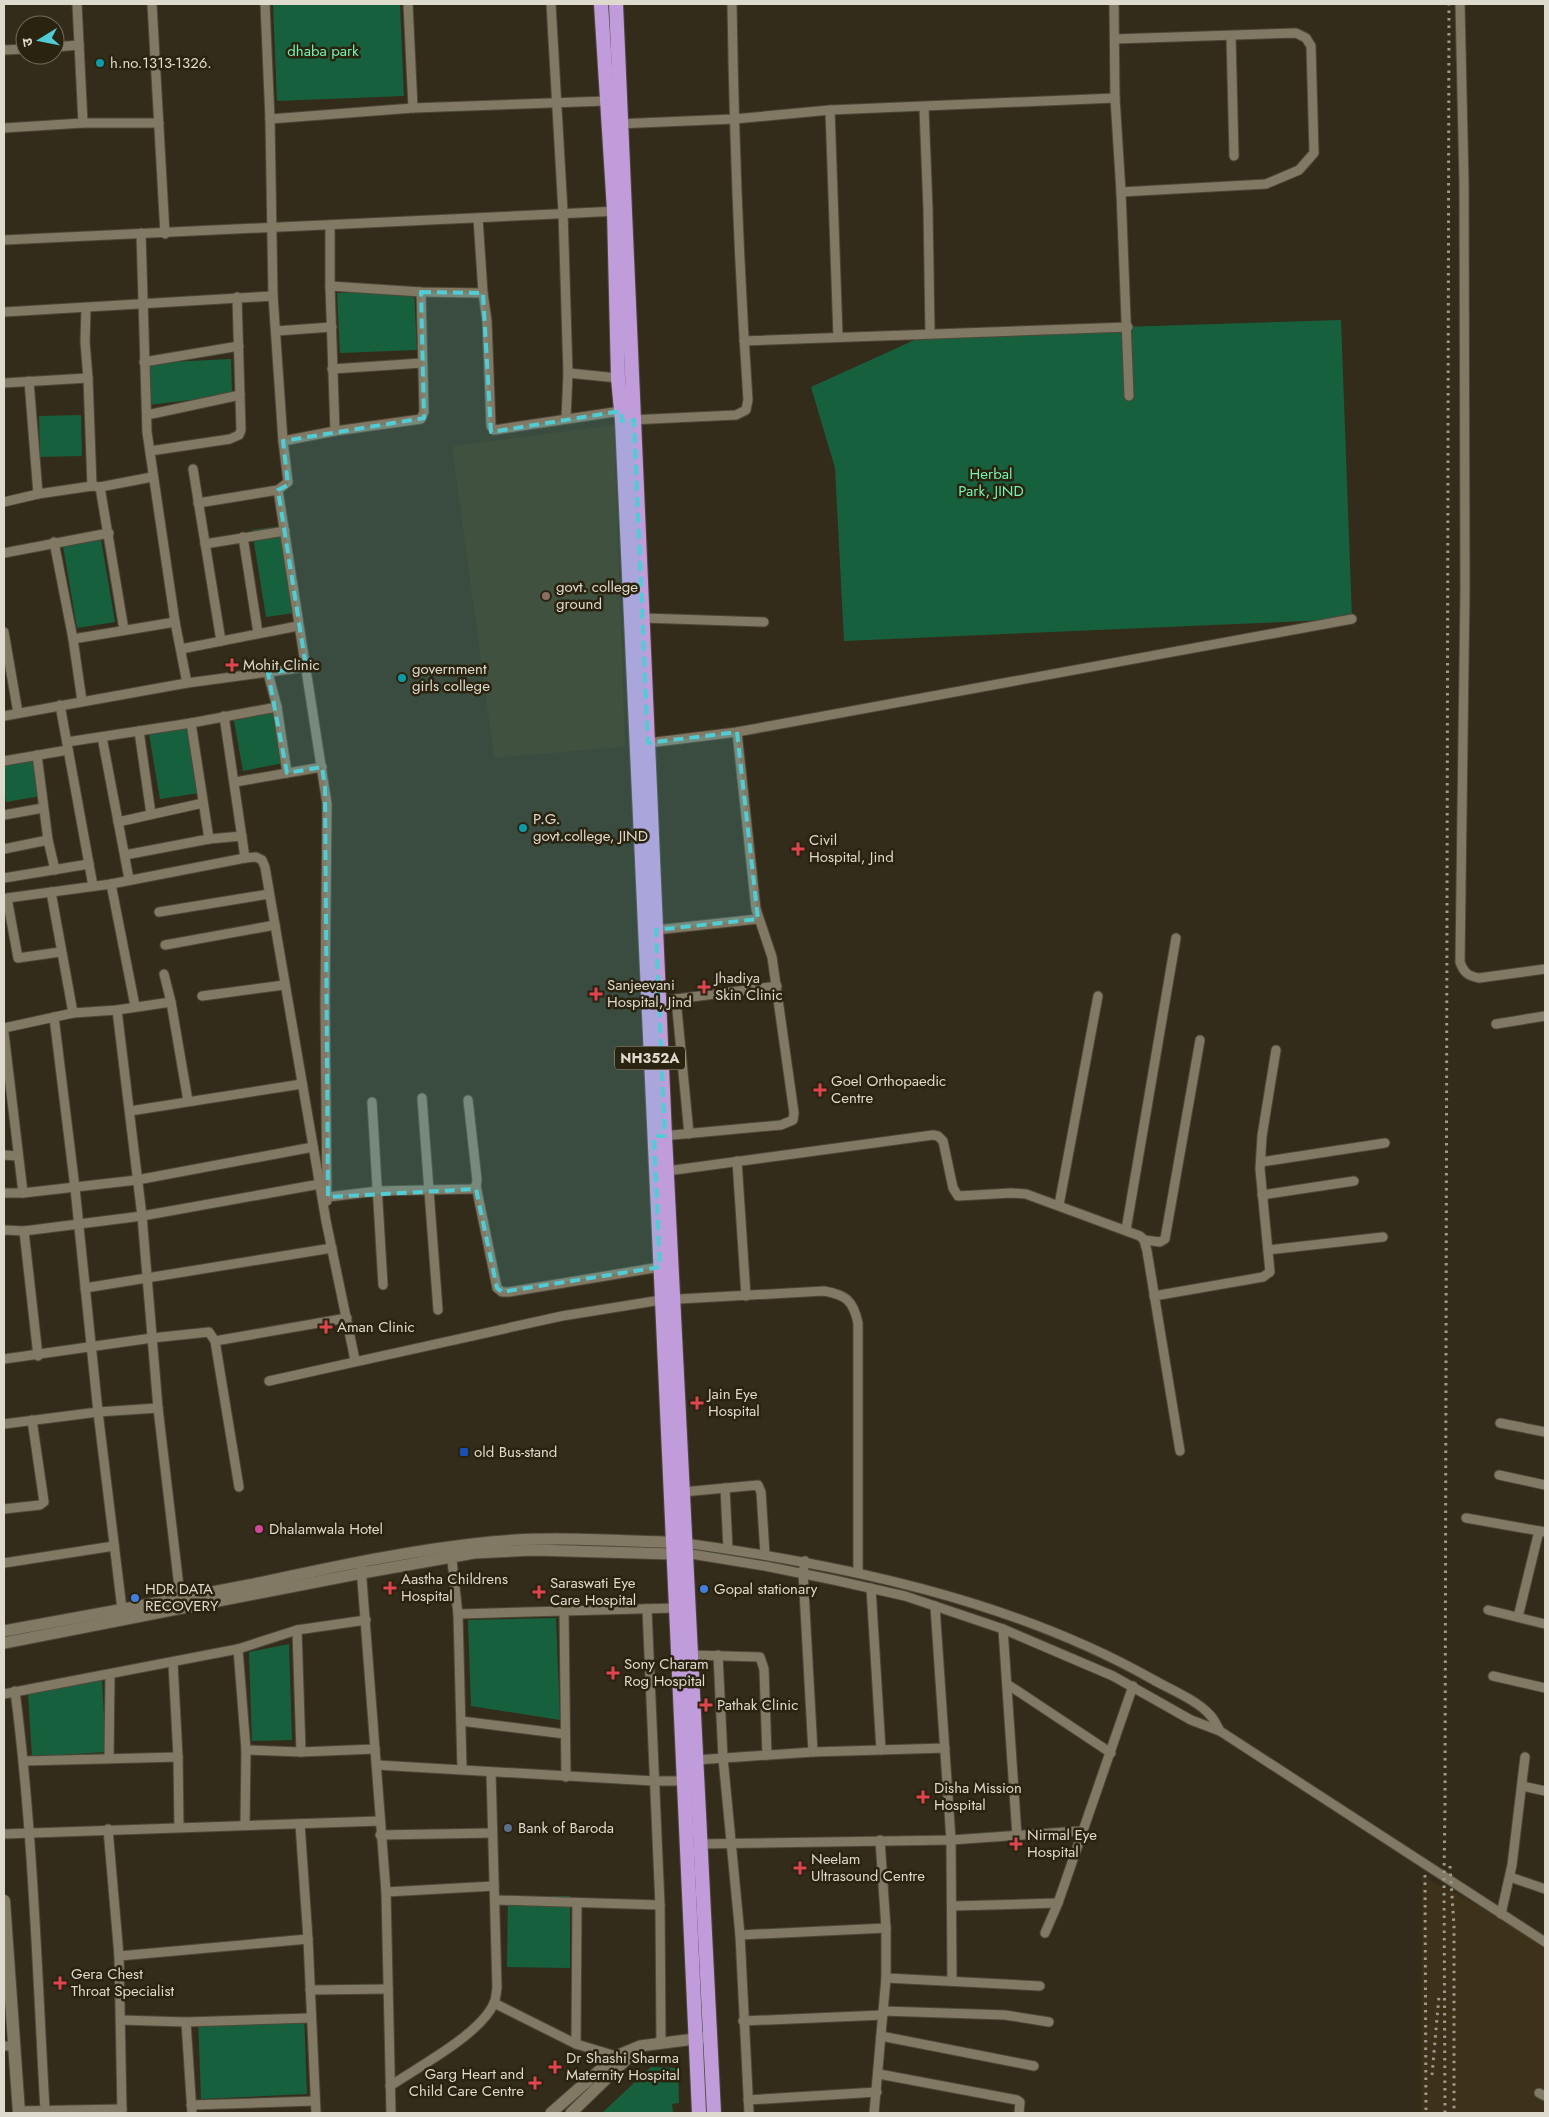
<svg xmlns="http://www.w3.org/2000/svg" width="1549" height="2117" font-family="Jost,'Noto Sans Devanagari',sans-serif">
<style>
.built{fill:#3d3219}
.green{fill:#17603e}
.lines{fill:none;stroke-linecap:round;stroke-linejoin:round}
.minor-casing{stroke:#4e4839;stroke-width:11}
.tertiary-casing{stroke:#4e4839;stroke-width:13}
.secondary-casing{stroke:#4e4839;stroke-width:14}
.trunk-casing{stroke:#4e4839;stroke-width:16}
.minor{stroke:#817964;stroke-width:9}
.tertiary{stroke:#817964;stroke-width:11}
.secondary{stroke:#817964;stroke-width:12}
.trunk{stroke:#c19cdb;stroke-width:14}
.rail{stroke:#9f9a8c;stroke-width:3;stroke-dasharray:2.5 5;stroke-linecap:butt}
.marked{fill:#51ccd5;fill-opacity:0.2;stroke:#51ccd5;stroke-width:4;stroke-dasharray:10 6;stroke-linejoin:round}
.culture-dot{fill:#0f9aa8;stroke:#2a2310;stroke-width:2}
.education-dot{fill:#8d6e63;stroke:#2a2310;stroke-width:2}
.health-dot{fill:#e0444e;stroke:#2a2310;stroke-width:2}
.transit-dot{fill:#1a4fb4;stroke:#2a2310;stroke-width:2}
.hotel-dot{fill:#d1479c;stroke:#2a2310;stroke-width:2}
.shop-dot{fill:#3f7fe0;stroke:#2a2310;stroke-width:2}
.service-dot{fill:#5c6f8a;stroke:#2a2310;stroke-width:2}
.labels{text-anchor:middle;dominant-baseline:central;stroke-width:5;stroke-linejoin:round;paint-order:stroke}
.shield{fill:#2a2310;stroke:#a8a395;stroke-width:1}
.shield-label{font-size:14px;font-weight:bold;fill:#dedace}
.park-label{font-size:15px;fill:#74f3b1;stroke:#2a2310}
.poi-label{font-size:15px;fill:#dedace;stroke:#2a2310;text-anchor:start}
</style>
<rect width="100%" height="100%" fill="#342c1a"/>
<g class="built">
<path d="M614,425L625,747L494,758L452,446Z"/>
<path d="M1422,1876L1499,1916L1545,1948V2113H1421Z"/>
</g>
<g class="green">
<path d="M273,4H400L404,96L277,101Z"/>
<path d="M414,290L417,350L340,353L337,293Z"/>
<path d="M1341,320L1352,619L844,641L835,468L811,387L930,333Z"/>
<path d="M231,359L232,395L149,405L148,363Z"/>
<path d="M81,415L82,456L40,457L39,416Z"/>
<path d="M281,526L295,613L266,617L252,530Z"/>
<path d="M101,539L115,622L77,628L63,546Z"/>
<path d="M273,703L284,763L243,771L232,710Z"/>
<path d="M188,722L199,793L160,799L148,728Z"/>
<path d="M34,756L41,796L6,802L4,791V762Z"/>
<path d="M556,1618L560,1720L471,1706L468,1620Z"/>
<path d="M289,1644L292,1740L252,1741L249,1652Z"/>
<path d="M102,1679L106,1752L32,1757L28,1693Z"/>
<path d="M508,1896H570V1968L507,1967Z"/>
<path d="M304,2013L307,2094L201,2099L198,2017Z"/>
<path d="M651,2067L678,2068L679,2103L672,2104L673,2113H602Z"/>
</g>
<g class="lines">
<defs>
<g id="minor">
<path d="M77,4L83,123"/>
<path d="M152,4L165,234"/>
<path d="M408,4L413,108"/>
<path d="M551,4L563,212L568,373L566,419"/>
<path d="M1114,4L1115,98L1121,192L1129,396"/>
<path d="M1460,4L1464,182L1465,589L1460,962C1464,973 1468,976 1479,978L1545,969"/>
<path d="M1231,36L1234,156"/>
<path d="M1115,39L1296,33L1306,38L1311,46L1314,153L1299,170L1266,184L1121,192"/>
<path d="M55,47L79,45"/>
<path d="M4,50L25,49"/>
<path d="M924,108L928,209L930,333"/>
<path d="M830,110L838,336"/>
<path d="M270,119L413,108L606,101"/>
<path d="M616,124L734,119L830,110L1115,98"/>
<path d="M4,128L83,123H159"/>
<path d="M478,218L483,293L487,321L491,426L494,430L621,411"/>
<path d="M330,225V286L335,431"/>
<path d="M141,233L147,432L175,622L187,683"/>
<path d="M4,240L619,211"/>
<path d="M330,286L421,292L483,293"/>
<path d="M86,308L85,342L88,378L92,486"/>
<path d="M4,312L273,296"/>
<path d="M276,331L332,327"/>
<path d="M744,341L1128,327"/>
<path d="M144,362L239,346"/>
<path d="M332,369L422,363"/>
<path d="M568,373L618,378"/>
<path d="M29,381L38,494"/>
<path d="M4,383L88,378"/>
<path d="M147,415L240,395"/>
<path d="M630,420L736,415L746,410L748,400C739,268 734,136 732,4"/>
<path d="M283,441L335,431L421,419L424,412L421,292"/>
<path d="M150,451L230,439L239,435L241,430L237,297"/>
<path d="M193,469L221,641"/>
<path d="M100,487L124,630"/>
<path d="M278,490L327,804L325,1001L327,1201"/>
<path d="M4,502L38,494L92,486L100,487L152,477"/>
<path d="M198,503L278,490L288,482L283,441L273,296L270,119L265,4"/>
<path d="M243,537L258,633"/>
<path d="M54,542L73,639L82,701"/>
<path d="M205,544L285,531"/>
<path d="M4,553L109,533"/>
<path d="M643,618L764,622"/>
<path d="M4,632L18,713"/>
<path d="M73,639L175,622"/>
<path d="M181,649L298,626"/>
<path d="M268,673L277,707L287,773"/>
<path d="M60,705L93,886"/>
<path d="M4,716L187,683L306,667"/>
<path d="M224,716L245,858"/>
<path d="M191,723L209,839"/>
<path d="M139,731L151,814"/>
<path d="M102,737L129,879"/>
<path d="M67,742L191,723L277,707"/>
<path d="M648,743L737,732L1352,619"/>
<path d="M37,755L48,840L55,870"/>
<path d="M4,761L68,750"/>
<path d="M235,782L322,767"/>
<path d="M4,815L43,808"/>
<path d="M118,822L203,803"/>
<path d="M4,849L48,840"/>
<path d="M125,855L209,839L242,836"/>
<path d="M4,878L89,864"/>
<path d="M111,884L135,1006"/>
<path d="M51,892L73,1013"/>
<path d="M159,912L269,894"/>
<path d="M656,930L758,919"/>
<path d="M165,945L275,925"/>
<path d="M60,952L18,958L7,898L111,884L245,858L256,857L262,860L265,867L326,1221L355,1360"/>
<path d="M164,974L171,1002L188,1101"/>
<path d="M202,996L284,985"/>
<path d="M676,999L689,1134"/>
<path d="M659,1003L676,999L777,986"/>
<path d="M117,1010L142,1216L158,1408L181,1604"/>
<path d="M54,1017L75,1188L98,1412L122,1609"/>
<path d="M1496,1024L1545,1016"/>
<path d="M4,1028L73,1013L117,1010L171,1002"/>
<path d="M4,1033L23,1193"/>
<path d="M422,1098L438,1310"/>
<path d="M372,1102L383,1285"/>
<path d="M130,1111L302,1084"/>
<path d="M662,1136L781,1125L793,1120L794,1113L772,957L756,909L737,732"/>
<path d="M4,1155L18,1156"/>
<path d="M737,1161L746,1296"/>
<path d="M1261,1162L1385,1143"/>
<path d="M667,1171L933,1135L938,1136L943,1141L953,1188L958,1196L1011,1193L1026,1194L1140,1236L1144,1240L1147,1251L1180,1451"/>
<path d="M476,1186L497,1288L502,1292H509L660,1267"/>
<path d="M4,1193H23L137,1180L313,1147"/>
<path d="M1262,1195L1354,1181"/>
<path d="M328,1197L378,1191L472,1189L476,1186L477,1180L468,1100"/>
<path d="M1059,1205L1098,996"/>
<path d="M4,1230L24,1231L142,1216L320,1184"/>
<path d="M1126,1230L1176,938"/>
<path d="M24,1231L38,1356"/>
<path d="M1144,1240L1160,1242L1165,1239L1200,1040"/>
<path d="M1268,1250L1383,1237"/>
<path d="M85,1288L332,1248"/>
<path d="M1154,1296L1263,1277L1270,1272L1260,1169L1262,1136L1276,1050"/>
<path d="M215,1341L347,1318"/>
<path d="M4,1359L152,1338L209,1332L215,1341L239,1487"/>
<path d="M269,1381L562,1316L661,1300L824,1291C846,1295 853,1300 858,1323V1573"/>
<path d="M1500,1423L1545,1432"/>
<path d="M4,1424L98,1412L158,1408"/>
<path d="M1499,1475L1545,1485"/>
<path d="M725,1488L728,1549"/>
<path d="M683,1492L758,1485L761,1492L765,1554"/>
<path d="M4,1509L40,1505L44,1502L32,1420"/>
<path d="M1466,1518L1545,1532"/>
<path d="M685,1543C843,1565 1012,1600 1152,1679C1169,1689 1197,1700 1210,1715C1214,1719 1217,1726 1220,1731"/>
<path d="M451,1552L458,1614L462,1769"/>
<path d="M685,1553L765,1566L834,1580L905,1596L935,1606L1003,1629L1113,1676L1191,1720L1220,1731L1545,1942"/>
<path d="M805,1561L803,1573L813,1752"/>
<path d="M4,1563L114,1546"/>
<path d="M361,1567L386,1892L391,2113"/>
<path d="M871,1588L881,1750"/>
<path d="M935,1606L951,1840L952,1981"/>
<path d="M647,1609L660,1905L661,2042"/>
<path d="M1488,1610L1545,1624"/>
<path d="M564,1611L566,1777"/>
<path d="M458,1614L675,1608"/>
<path d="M1518,1617L1539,1531"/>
<path d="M1003,1629L1017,1836"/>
<path d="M297,1630L301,1752"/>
<path d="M238,1649L246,1750L245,1824"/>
<path d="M690,1655L760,1657L764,1669L767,1755"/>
<path d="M718,1655L723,1758L740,1935L749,2113"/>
<path d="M173,1663L178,1757L179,1827"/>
<path d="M1493,1676L1545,1688"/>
<path d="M1007,1684L1111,1753"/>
<path d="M15,1691C33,1830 37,1970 45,2110"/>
<path d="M4,1694L238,1649L297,1630L366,1620"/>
<path d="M461,1721L565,1734"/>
<path d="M246,1750L301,1752L375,1749"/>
<path d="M109,1758L110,1674"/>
<path d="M696,1760L813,1752L945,1748"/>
<path d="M24,1761L178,1757"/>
<path d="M377,1765L654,1781H688"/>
<path d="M1522,1786L1545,1791"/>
<path d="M300,1824L308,1939L316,2113"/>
<path d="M108,1829L119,1956L122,2113"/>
<path d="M4,1834L380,1821"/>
<path d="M380,1835L492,1833"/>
<path d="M699,1844L951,1840L1081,1831"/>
<path d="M1510,1877L1545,1889"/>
<path d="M386,1892L494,1886"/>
<path d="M496,1900L660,1905"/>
<path d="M952,1906L1058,1903"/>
<path d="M1501,1914L1512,1865L1525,1757"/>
<path d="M1045,1933L1058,1903L1133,1686"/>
<path d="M740,1935L886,1928"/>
<path d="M119,1956L308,1939"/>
<path d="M886,1978L1040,1986"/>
<path d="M310,1990L388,1989"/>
<path d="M494,2003L576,2044L616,2056"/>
<path d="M883,2011L1005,2015L1049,2022"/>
<path d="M121,2020L186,2022L311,2018"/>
<path d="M743,2021L883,2015"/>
<path d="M186,2022L192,2113"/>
<path d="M881,2036L1034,2066"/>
<path d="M576,2044L577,1903"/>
<path d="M4,2046H15"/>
<path d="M879,2074L1017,2100L1020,2102L1019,2113"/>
<path d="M390,2086C418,2067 481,2034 494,2003C496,1999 496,1993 497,1988L491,1772"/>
<path d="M1539,2093L1545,2096"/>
<path d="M748,2100L877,2092"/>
<path d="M191,2105L315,2101"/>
<path d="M18,2111L122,2109"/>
<path d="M874,2113L886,1978V1928L880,1840"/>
</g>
<g id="tertiary">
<path d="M4,1631C86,1616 167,1601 249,1585C329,1568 409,1550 491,1542C550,1536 613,1541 672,1542"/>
<path d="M4,1643L362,1573L474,1553L534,1550L673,1554"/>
<path d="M551,2113L616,2056L640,2046L702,2038"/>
<path d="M571,2113L635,2051"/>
</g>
<path id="secondary" d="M4,1901L19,2113"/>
<g id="trunk">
<path d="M601,4L614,210L618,378L622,421L699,2113"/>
<path d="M616,4L665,1136L714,2113"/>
</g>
</defs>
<use href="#minor" class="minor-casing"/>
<use href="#tertiary" class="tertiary-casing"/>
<use href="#secondary" class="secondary-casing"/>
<use href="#trunk" class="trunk-casing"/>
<use href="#minor" class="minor"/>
<use href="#tertiary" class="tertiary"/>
<use href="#secondary" class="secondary"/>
<use href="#trunk" class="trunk"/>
<g class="rail">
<path d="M1450,1866L1454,1926V2113"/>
<path d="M1425,1875L1426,2113"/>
<path d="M1432,2075L1439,1996"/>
<path d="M1445,2113L1444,1877L1445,1806L1449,4"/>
</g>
</g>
<path class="marked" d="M421,292L483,293L491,432L621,411L622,421L634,420L648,743L737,732L758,919L656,930L665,1136H654L660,1267L502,1292L497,1288L476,1189L328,1197L325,787L322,767L287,773L268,673L306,667L278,490L288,485L283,441L424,418Z"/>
<g class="culture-dot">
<circle cx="100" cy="63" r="5"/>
<circle cx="402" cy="678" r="5"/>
<circle cx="523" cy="828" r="5"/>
</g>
<circle class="education-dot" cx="546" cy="596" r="5"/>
<g class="health-dot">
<path d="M229.5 657.5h5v5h5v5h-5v5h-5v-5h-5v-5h5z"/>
<path d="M795.5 841.5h5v5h5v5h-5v5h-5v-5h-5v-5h5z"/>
<path d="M701.5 979.5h5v5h5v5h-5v5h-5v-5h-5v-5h5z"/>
<path d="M593.5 986.5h5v5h5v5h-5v5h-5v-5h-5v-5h5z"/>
<path d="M817.5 1082.5h5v5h5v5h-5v5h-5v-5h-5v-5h5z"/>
<path d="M323.5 1319.5h5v5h5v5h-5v5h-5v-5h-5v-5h5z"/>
<path d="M694.5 1395.5h5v5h5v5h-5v5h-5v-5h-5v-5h5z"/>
<path d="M387.5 1580.5h5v5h5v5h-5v5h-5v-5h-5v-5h5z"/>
<path d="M536.5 1584.5h5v5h5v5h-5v5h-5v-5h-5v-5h5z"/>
<path d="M610.5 1665.5h5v5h5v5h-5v5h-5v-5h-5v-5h5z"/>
<path d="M703.5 1697.5h5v5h5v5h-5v5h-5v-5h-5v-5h5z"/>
<path d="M920.5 1789.5h5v5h5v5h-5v5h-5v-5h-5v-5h5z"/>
<path d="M1013.5 1836.5h5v5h5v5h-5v5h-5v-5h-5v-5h5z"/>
<path d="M797.5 1860.5h5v5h5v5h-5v5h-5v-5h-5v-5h5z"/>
<path d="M57.5 1975.5h5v5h5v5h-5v5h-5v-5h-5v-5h5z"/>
<path d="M552.5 2059.5h5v5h5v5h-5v5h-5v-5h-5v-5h5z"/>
<path d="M532.5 2075.5h5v5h5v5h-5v5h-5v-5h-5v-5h5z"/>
</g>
<rect class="transit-dot" x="459" y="1447" width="10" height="10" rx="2.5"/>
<circle class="hotel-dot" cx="259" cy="1529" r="5"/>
<g class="shop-dot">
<circle cx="704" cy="1589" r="5"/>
<circle cx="135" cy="1598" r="5"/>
</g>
<circle class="service-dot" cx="508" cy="1828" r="5"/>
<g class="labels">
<rect class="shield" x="615" y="1046.5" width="70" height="23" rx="4"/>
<g class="shield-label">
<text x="650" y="1058">NH352A</text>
</g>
<g class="park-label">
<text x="323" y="51">dhaba park</text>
<text x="991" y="474">Herbal<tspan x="991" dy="17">Park, JIND</tspan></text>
</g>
<g class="poi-label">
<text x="110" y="63">h.no.1313-1326.</text>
<text x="556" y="587">govt. college<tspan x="556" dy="17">ground</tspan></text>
<text x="243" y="665">Mohit Clinic</text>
<text x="412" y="669">government<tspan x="412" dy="17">girls college</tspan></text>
<text x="533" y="819">P.G.<tspan x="533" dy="17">govt.college, JIND</tspan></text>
<text x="809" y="840">Civil<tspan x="809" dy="17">Hospital, Jind</tspan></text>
<text x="715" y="978">Jhadiya<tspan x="715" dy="17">Skin Clinic</tspan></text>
<text x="607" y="985">Sanjeevani<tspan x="607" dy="17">Hospital, Jind</tspan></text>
<text x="831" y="1081">Goel Orthopaedic<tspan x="831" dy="17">Centre</tspan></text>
<text x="337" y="1327">Aman Clinic</text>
<text x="708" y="1394">Jain Eye<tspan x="708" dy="17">Hospital</tspan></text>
<text x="474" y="1452">old Bus-stand</text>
<text x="269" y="1529">Dhalamwala Hotel</text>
<text x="401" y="1579">Aastha Childrens<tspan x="401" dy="17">Hospital</tspan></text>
<text x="550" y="1583">Saraswati Eye<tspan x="550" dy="17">Care Hospital</tspan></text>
<text x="145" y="1589">HDR DATA<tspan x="145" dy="17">RECOVERY</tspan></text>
<text x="714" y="1589">Gopal stationary</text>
<text x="624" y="1664">Sony Charam<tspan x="624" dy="17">Rog Hospital</tspan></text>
<text x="717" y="1705">Pathak Clinic</text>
<text x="934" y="1788">Disha Mission<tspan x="934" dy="17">Hospital</tspan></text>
<text x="518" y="1828">Bank of Baroda</text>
<text x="1027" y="1835">Nirmal Eye<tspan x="1027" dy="17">Hospital</tspan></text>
<text x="811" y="1859">Neelam<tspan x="811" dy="17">Ultrasound Centre</tspan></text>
<text x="71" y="1974">Gera Chest<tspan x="71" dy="17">Throat Specialist</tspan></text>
<text x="566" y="2058">Dr Shashi Sharma<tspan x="566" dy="17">Maternity Hospital</tspan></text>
<text x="524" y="2074" text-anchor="end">Garg Heart and<tspan x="524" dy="17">Child Care Centre</tspan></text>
</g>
</g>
<rect width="1549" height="2117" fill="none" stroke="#dedace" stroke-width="10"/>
<g transform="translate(40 40) rotate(260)"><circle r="24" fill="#2a2310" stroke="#726c5c"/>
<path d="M0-4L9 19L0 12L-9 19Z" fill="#51ccd5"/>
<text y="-8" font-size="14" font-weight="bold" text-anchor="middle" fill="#dedace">उ</text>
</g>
</svg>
